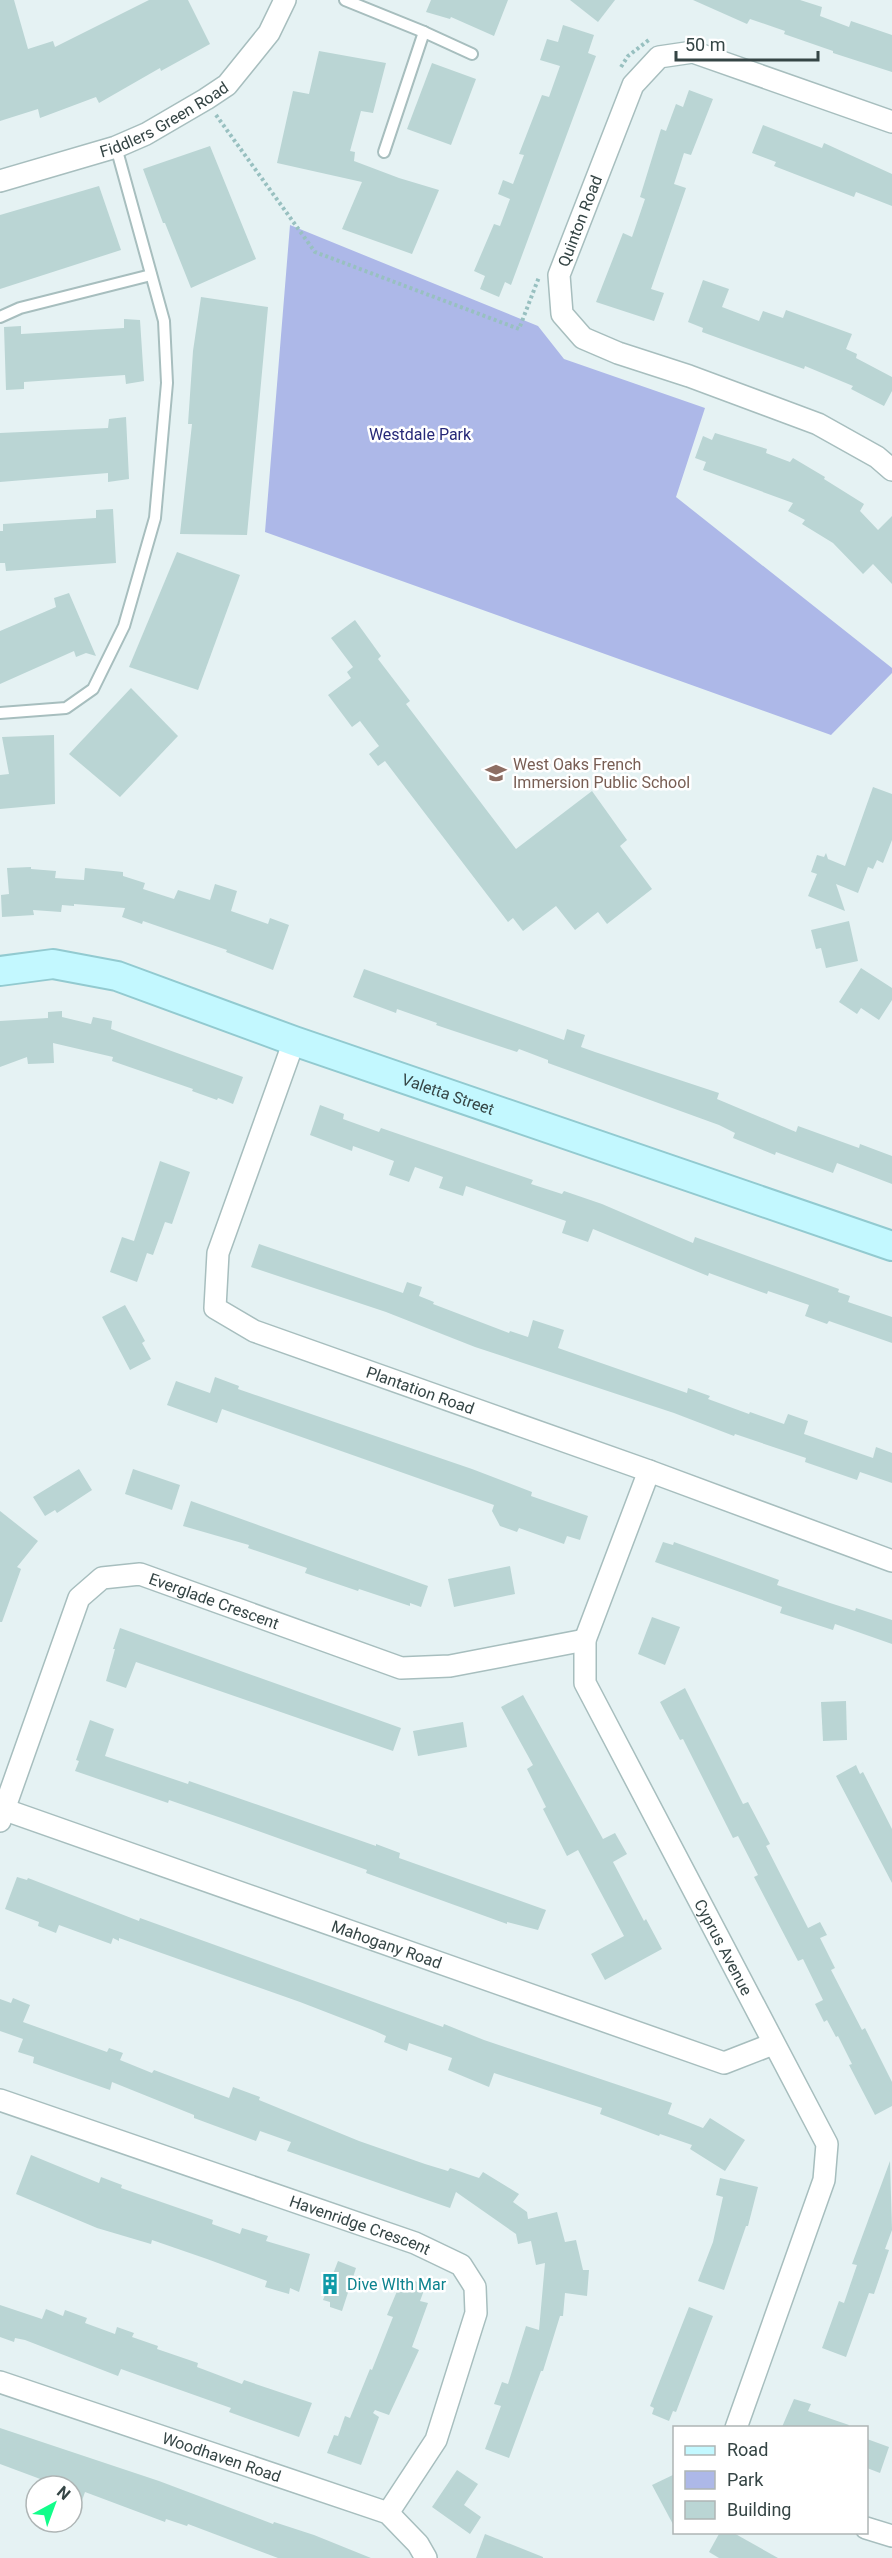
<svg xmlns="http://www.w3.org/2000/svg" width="892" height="2558" font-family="Roboto,sans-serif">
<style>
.green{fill:#adb8e8}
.building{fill:#bad5d4}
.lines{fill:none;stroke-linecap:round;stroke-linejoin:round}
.lane-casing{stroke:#a7bebe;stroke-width:14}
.street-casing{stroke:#a7bebe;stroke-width:24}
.secondary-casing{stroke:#92cad0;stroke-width:32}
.path{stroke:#98c0c0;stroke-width:4;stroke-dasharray:3 3;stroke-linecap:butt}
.lane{stroke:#fff;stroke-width:10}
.street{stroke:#fff;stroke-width:21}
.secondary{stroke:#c3f8ff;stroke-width:28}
.labels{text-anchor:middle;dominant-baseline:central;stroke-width:5;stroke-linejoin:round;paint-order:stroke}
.street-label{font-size:16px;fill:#354545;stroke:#fff}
.park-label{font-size:16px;fill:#272978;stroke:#fff}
.education-label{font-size:16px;fill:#785e54;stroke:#fff;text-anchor:start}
.culture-label{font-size:16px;fill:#0d838f;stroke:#fff;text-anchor:start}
</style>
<rect width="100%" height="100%" fill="#e5f2f3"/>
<path class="green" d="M290,225L538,326L564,359L705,408L676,497L892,668V673L831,735L265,532Z"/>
<g class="building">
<path d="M0,0H14L28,49L53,41L55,47L149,0H188L210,44L161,71L160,68L99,103L96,97L40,118L38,109L0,121Z"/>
<path d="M431,0H508L494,36L451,17L450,19L426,12Z"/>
<path d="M570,0H615L598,22Z"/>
<path d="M693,0H800L822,7L820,16L849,27L851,21L892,35V72L833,53V51L784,34L785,31L750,19L747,24Z"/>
<path d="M563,25L594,35L588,53L596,56L511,285L505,282L499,297L480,289L485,276L474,271L494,224L500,226L510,199L498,194L503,180L513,184L524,155L519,154L542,95L549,97L560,66L540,60L547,39L558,42Z"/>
<path d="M319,51L386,63L373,113L361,111L350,151L355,152L354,161L399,178L439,190L412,254L342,229L362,182L277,163L293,91L309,94Z"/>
<path d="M432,63L476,79L451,145L407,129Z"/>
<path d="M689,90L713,99L691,155L684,153L674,184L686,188L651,289L664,293L654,321L596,302L623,233L632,237L645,199L640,197L661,129L666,131L676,104L683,107Z"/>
<path d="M763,125L822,148L824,143L892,174V206L856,192L854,197L774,166L776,162L752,153Z"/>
<path d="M210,146L256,259L191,288L165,223H163L143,169Z"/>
<path d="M99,186L121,250L0,289V215Z"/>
<path d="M703,280L729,289L722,307L759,321L763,311L783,318L786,310L852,334L846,349L857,354L856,358L892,377V391L884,406L851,389L853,386L805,366L804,369L702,332L703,328L688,322Z"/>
<path d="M201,297L268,307L247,535L180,534L192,424H188L193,351Z"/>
<path d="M124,319L140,320L144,381L126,384L125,375L24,382V389L6,390L4,327L21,326V334L124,328Z"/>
<path d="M126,417L129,479L108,482V473L0,482V433L108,428L109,419Z"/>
<path d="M715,433L767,449L766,453L790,462L793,458L825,477L824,479L864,504L860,511L878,530L892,516V584L873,564L863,574L833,543L802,524L805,520L788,511L793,503L703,470L706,462L695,458L703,436L712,440Z"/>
<path d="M113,509L116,563L6,571L5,563H0V531H3V524L96,518V510Z"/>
<path d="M177,552L240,575L198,690L129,667Z"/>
<path d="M69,593L96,656L86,653L76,657L74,651L0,684V631L56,607L54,598Z"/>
<path d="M355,620L381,656L378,659L410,701L406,704L516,849L592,791L627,840L620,846L652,889L607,924L598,912L575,930L556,906L523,931L513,918L508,922L385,761L378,766L369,754L379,746L360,721L352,727L328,695L351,678L347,672L353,667L331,638Z"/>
<path d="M131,688L178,736L120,797L69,754Z"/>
<path d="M54,735L55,804L0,809V775L9,774L2,737Z"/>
<path d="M873,787L892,794V840L883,863L877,860L873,869L868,867L858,893L836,884L845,911L808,896L817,874L811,872L817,855L824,857L826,853L828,859L845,866Z"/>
<path d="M31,867V869L56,871L55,878L84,880L85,868L123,872V876L145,883L143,889L174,899L178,890L210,900L215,884L237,891L231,911L268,924L270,918L289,925L273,970L226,952L227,950L143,921L142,924L122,917L125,908L74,904V906L62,905L61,912L33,910L34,915L2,917L1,895L9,894L7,868Z"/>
<path d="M849,921L858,961L826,968L821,948L816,949L811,930Z"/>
<path d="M861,968L892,988V1000L879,1020L861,1008L857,1014L839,1002Z"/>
<path d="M364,969L564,1040L567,1029L585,1035L581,1047L595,1052L719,1093L717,1099L796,1132L798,1126L859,1148L860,1144L892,1156V1184L837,1163L833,1173L776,1152L775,1155L733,1138L735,1133L719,1125L548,1063V1060L519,1049L517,1052L436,1025L437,1023L397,1009L396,1013L353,997Z"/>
<path d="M62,1011V1017L91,1024L93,1017L112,1021L111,1029L243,1077L233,1104L218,1098L217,1100L192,1091L193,1089L112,1061L113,1057L53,1043L54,1063L28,1064L27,1057L0,1067V1021L48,1018V1012Z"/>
<path d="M320,1105L344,1114L343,1119L379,1132L381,1128L533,1180L531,1184L562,1194L564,1191L602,1204L693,1243L695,1237L839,1289L838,1292L850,1296L848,1302L892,1317V1343L829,1321L827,1324L805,1316L809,1305L768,1291L767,1294L709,1273L708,1276L593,1229L588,1242L562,1233L566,1221L466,1186L463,1196L439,1188L443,1177L415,1167L409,1182L389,1175L394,1161L353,1146L352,1151L310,1135Z"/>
<path d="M160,1161L190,1172L172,1224L165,1222L153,1255L147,1253L137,1282L110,1272L122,1237L134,1241Z"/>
<path d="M259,1244L403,1293L407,1282L422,1287L419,1296L434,1302L433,1304L509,1333L510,1331L528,1337L533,1320L564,1330L558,1348L687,1393L688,1388L710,1396L708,1399L749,1414L750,1412L784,1424L788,1414L808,1421L804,1434L873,1458L876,1447L892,1453V1483L860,1472L857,1480L805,1462L806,1458L735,1434L734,1436L674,1413L475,1347L386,1312L251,1267Z"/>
<path d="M125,1305L145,1341L142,1343L151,1359L130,1370L102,1317Z"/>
<path d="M215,1377L239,1386L238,1389L472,1469L532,1492L531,1496L588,1516L580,1540L567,1536L564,1544L519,1528L517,1532L500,1526L492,1511L494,1505L222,1409L217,1423L167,1405L176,1381L210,1393Z"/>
<path d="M79,1469L92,1490L57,1513L55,1510L45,1516L33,1497Z"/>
<path d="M133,1469L180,1485L172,1510L125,1494Z"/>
<path d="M191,1501L428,1586L421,1607L410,1603V1606L359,1589L358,1591L305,1573L307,1568L248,1548L249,1545L183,1526Z"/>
<path d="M0,1511L38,1541L17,1567L21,1569L2,1622H0Z"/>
<path d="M663,1542L673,1545L674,1542L724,1560L779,1580L777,1585L830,1603L855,1611L856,1608L892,1620V1644L835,1624L833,1630L780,1613L782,1607L655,1562Z"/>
<path d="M510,1566L515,1594L454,1607L448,1579Z"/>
<path d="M652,1617L680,1627L665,1665L638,1654Z"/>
<path d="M120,1628L401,1728L393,1751L136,1662L126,1688L106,1681L115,1649H113Z"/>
<path d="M685,1688L743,1804L748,1802L770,1844L766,1846L808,1928L820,1922L827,1935L820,1938L835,1968L831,1970L862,2030L865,2028L892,2082V2106L875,2115L849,2065L852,2064L838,2036L836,2037L827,2020L824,2022L815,2004L823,2000L803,1959L798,1961L754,1877L758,1875L738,1836L733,1838L683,1739L680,1740L660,1702Z"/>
<path d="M523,1695L603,1839L615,1833L627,1854L613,1862L644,1921L646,1919L662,1949L605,1980L591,1954L624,1936L578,1850L567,1856L543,1809L546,1807L527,1769L533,1765L501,1707Z"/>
<path d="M846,1701L847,1740L823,1741L821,1702Z"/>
<path d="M90,1720L114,1729L105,1756L188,1784L189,1781L376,1846V1844L400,1853L399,1858L546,1910L538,1930L507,1922V1924L366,1873L367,1870L230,1821L169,1800L168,1803L75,1771L79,1761L76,1760Z"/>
<path d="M463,1722L467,1747L418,1756L413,1731Z"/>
<path d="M856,1765L860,1774L863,1772L892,1829V1883L836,1776Z"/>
<path d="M17,1877L27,1880L28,1878L139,1921L140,1918L443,2027L444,2024L484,2040L672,2103L668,2114L703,2128L710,2118L745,2140L725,2171L690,2149L692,2145L660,2134L659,2136L600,2114L602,2108L494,2073L489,2087L448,2070L452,2058L409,2043L407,2051L384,2042L386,2036L375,2031L300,2002L119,1938V1941L113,1938L111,1944L59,1925L56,1933L38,1926L39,1922L5,1909Z"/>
<path d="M13,1998L30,2005L23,2022L107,2052L109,2048L123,2053L120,2060L152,2073L154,2070L229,2098L233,2087L260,2097L259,2100L359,2141L425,2164L448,2171L450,2168L479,2178L483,2172L519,2194L513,2202L527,2212L528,2219L557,2212L565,2242L576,2240L583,2270H589L587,2296L565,2293L563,2316H560L543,2371H541L509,2458L485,2449L501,2406L494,2404L502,2382L508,2384L526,2326L539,2330L545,2263L536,2265L531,2241L518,2244L516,2234L456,2192L450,2208L287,2151L291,2142L260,2131L256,2141L194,2118V2115L112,2082L110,2090L33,2063L34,2057L18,2052L23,2039L0,2031V1999L11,2003Z"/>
<path d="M31,2155L99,2183L101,2177L122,2185L121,2188L213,2220L212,2224L240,2234L242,2228L268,2236L266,2241L310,2254L299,2292L290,2288L289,2294L265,2287L267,2281L207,2259L152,2240L151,2244L97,2228L16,2194Z"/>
<path d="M890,2161L892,2230L885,2249L889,2250L874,2294L869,2293L846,2357L822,2348L839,2301L844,2303L857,2265L852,2264Z"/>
<path d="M720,2178L758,2187L748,2226H746L724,2290L698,2281L713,2242L723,2197L716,2195Z"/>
<path d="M338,2261L356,2268L342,2311L330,2307V2302L323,2300Z"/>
<path d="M403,2277L426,2285L420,2301L428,2303L412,2347L419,2350L389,2415L375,2410L373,2413L379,2417L361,2465L327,2453L334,2435L338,2436L345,2416L350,2418L370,2369L372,2370L393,2317L387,2315Z"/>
<path d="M0,2305L42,2319L46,2309L63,2316L65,2310L87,2318L85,2323L115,2334L117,2327L134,2333L132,2337L158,2346L157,2349L198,2363L197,2367L242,2384L244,2380L312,2403L299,2437L229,2412L231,2408L121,2369L118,2376L25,2340L15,2338L14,2342L0,2337Z"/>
<path d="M689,2307L713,2316L676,2412L673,2411L669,2421L652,2414L654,2408L650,2406Z"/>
<path d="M794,2399L811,2404L808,2411L849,2425L848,2427H782Z"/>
<path d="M0,2428L159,2481L273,2524L274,2522L314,2535L371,2558H278L188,2524L187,2526L166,2519L165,2522L85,2492L74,2523H72V2486H50L51,2483L0,2464Z"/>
<path d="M867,2439L889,2447L880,2473L867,2468Z"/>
<path d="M457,2470L478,2484L464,2505L481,2517L470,2534L432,2507Z"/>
<path d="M675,2474V2528L652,2485Z"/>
<path d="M720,2532H732L778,2558H719L709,2552Z"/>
<path d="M485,2534L543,2557V2558H476Z"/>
</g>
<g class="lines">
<defs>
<g id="lane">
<path d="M345,0L424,32L472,54"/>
<path d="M384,152L424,32"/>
<path d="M0,317L20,308L151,275"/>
<path d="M0,713L66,708L93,689L124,626L155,518L167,383L164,321L116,147"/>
</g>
<g id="street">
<path d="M892,122L693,52L659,57L633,85L559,275L562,314L583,338L618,353L689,376L818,424L877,457L892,470"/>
<path id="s1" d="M0,181L116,147L146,134L206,99L227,85L269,33L285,0"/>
<path id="s2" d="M294,1041L218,1253L215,1308L254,1331L649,1471L892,1561"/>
<path id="s3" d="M649,1471L585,1640V1683L827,2144L824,2180L736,2428"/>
<path id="s4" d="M0,1808L724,2063L773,2044"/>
<path id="s5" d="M0,1821L79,1598L102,1578L140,1574L401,1668L450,1666L585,1640"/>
<path id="s6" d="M0,2100L415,2243L461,2265L475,2287L476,2313L436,2440L388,2513"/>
<path id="s7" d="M0,2382L388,2513L418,2544L426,2558"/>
<path d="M866,2528L892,2536"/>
</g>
<g id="secondary">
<path id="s8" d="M0,971L53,964L117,976L294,1041L892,1246"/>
</g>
</defs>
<use href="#lane" class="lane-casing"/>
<use href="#street" class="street-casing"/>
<use href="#secondary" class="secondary-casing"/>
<g class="path">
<path d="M621,67L628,56L650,39"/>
<path d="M216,115L315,252L519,329L539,277"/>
</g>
<use href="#lane" class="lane"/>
<use href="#street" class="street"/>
<use href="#secondary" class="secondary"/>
</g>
<defs>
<symbol id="school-bare" viewBox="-9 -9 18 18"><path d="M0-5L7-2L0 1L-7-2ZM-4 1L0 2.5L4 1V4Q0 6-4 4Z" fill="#8d6e63" stroke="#fff" stroke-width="2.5" paint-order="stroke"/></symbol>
<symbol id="building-bare" viewBox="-9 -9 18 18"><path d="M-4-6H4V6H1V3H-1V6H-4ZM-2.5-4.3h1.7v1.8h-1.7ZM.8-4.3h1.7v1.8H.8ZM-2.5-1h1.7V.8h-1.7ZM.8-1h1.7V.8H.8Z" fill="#0f9aa8" stroke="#fff" stroke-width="2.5" paint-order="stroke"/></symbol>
</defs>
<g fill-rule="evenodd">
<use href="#school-bare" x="481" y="758" width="30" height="30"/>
<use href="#building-bare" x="315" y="2269" width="30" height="30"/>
</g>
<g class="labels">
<g class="street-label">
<text stroke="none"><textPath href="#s1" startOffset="176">Fiddlers Green Road</textPath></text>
<text transform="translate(580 221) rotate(-69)">Quinton Road</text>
<text stroke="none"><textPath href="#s8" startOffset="470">Valetta Street</textPath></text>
<text stroke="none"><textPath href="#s2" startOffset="502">Plantation Road</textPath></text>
<text stroke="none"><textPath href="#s5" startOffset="384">Everglade Crescent</textPath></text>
<text stroke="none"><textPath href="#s4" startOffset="410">Mahogany Road</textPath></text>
<text stroke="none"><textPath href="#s3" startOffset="522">Cyprus Avenue</textPath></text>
<text stroke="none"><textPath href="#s6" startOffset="381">Havenridge Crescent</textPath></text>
<text stroke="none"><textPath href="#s7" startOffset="234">Woodhaven Road</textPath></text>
</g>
<g class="park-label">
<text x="420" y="434">Westdale Park</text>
</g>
<g class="education-label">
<text x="513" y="764">West Oaks French<tspan x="513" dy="18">Immersion Public School</tspan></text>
</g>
<g class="culture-label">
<text x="347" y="2284">Dive WIth Mar</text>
</g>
</g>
<rect x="673" y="2426" width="195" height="108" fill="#ffffff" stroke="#aeb5b5" stroke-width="1.5"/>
<rect x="685" y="2446" width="30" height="9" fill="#c3f8ff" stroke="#aeb5b5" stroke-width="1.5"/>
<text x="727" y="2456" font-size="18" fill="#354545">Road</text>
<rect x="685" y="2471" width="30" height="18" fill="#adb8e8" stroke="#aeb5b5" stroke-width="1.5"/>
<text x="727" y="2486" font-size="18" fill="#354545">Park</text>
<rect x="685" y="2501" width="30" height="18" fill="#bad5d4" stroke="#aeb5b5" stroke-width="1.5"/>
<text x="727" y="2516" font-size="18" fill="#354545">Building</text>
<g transform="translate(54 2504) rotate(41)"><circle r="28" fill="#ffffff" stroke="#aeb5b5" stroke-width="1.5"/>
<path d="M0-4.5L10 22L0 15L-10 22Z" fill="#12fd8a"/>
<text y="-9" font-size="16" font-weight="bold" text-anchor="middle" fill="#354545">N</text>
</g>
<path d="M676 51v9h142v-9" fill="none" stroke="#354545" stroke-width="3"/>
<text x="685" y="51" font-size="18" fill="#354545" stroke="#ffffff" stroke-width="4.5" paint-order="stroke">50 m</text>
</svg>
